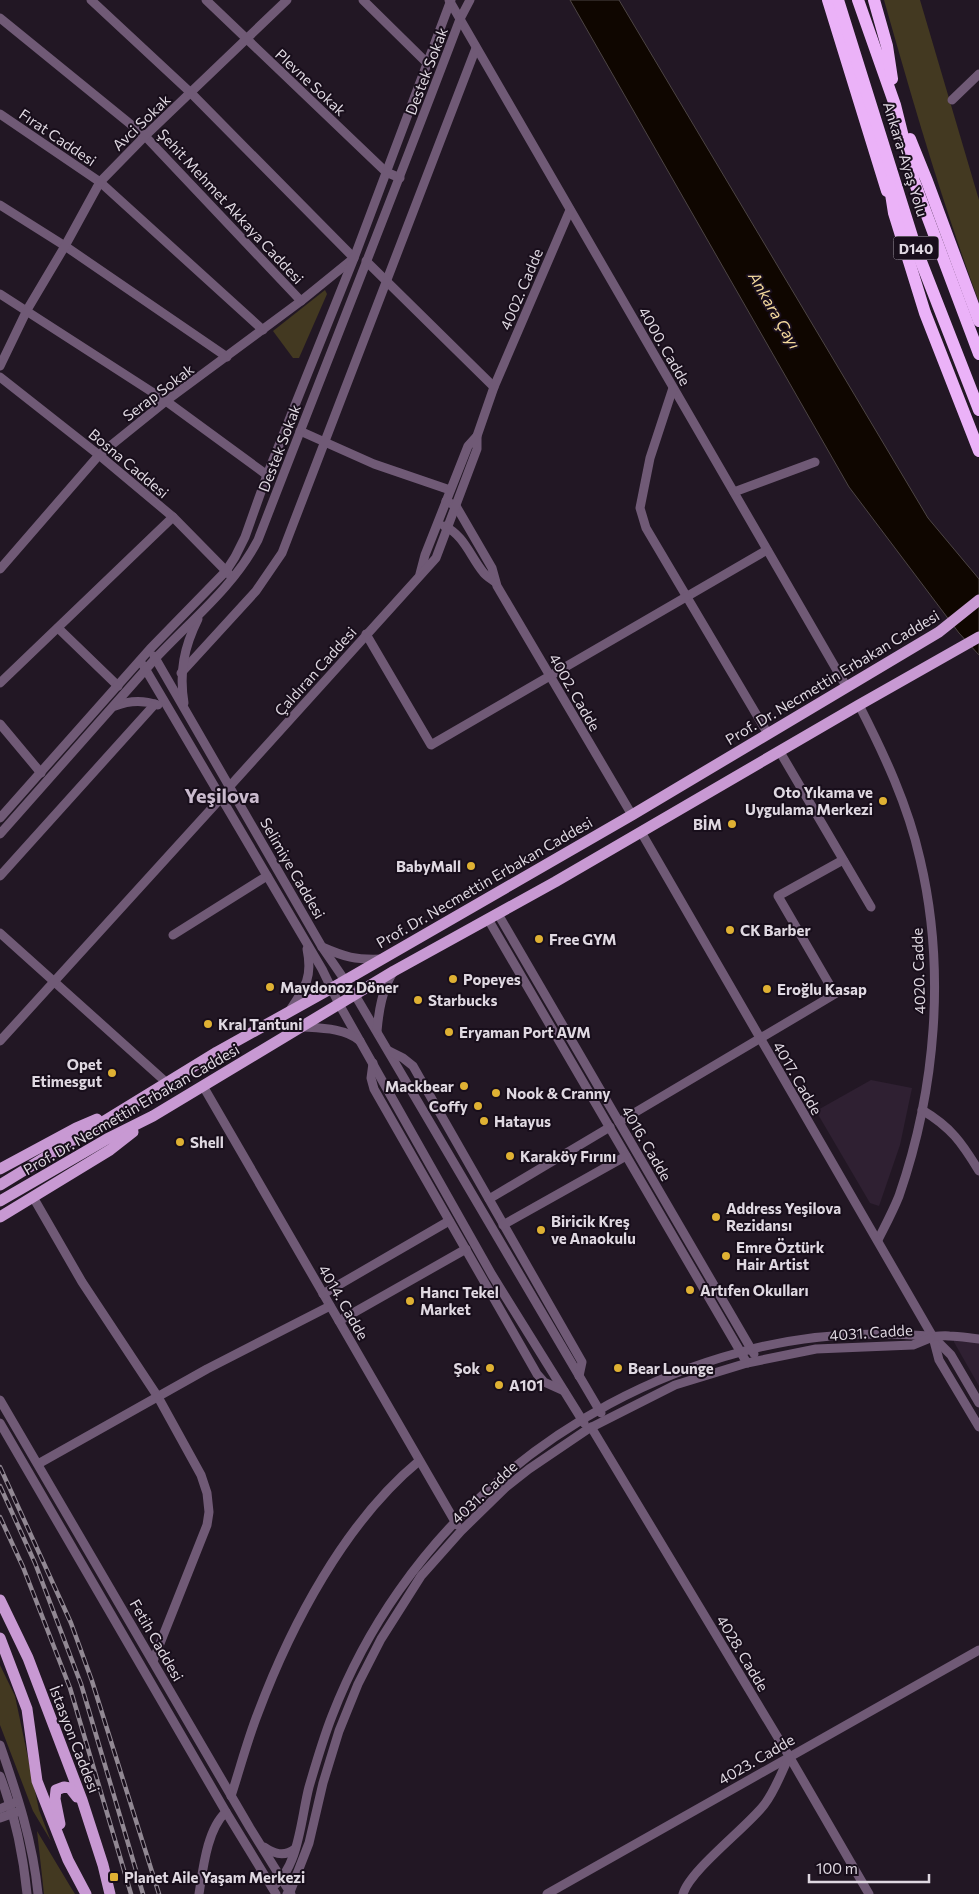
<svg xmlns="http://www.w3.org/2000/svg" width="979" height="1894" font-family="Commissioner,sans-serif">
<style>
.built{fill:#2f2032}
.green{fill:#433921}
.water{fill:#0f0600;stroke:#4d4544}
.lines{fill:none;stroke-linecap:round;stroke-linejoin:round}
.minor{stroke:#705a76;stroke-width:9}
.major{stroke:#c899d3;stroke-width:11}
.highway{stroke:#ebb2f8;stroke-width:12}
.rail-casing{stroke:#918893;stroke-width:4.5}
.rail{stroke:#180e1b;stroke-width:2.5;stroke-dasharray:8;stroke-linecap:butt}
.poi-dot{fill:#dfb133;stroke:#180e1b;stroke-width:2}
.labels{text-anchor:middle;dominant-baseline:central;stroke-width:4;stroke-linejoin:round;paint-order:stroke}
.shield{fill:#180e1b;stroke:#a39ba6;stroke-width:1}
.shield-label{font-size:14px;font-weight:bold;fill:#dfd8e1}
.street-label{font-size:15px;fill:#dfd8e1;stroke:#180e1b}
.poi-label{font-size:15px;font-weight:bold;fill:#dfd8e1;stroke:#180e1b;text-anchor:start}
.water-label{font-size:16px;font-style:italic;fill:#f3d99d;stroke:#180e1b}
.district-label{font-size:20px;font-weight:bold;fill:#cabbce;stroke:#180e1b}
</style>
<rect width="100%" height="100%" fill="#221724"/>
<g class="built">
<path d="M871,1080L912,1088L900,1145L879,1206L870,1203L816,1111Z"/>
<path d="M954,1340L979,1342V1386L954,1342Z"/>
</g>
<g class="green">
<path d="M884,0H920L979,200V302C942,203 913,102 884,0Z"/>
<path d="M325,290L327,294L299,358H293L273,331Z"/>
<path d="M0,1665L15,1696L39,1810L51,1841L33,1811L0,1725Z"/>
<path d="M37,1831L70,1886L75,1894H44Z"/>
</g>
<path class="water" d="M570,0H619L928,518L979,579V655L959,633L849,487Z"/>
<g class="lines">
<g class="minor">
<path d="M206,0L386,172L400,178"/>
<path d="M363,0L427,63"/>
<path d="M449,0L846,686"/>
<path d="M0,18L145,136L301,301"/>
<path d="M952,100L979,74"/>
<path d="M0,114L100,182L263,330"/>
<path d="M0,205L65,246L227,357"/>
<path d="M366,261L494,387"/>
<path d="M0,294L166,401L267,475"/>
<path d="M0,366L27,310L65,246L100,182L145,136L287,0"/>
<path d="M0,377L99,455L173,517L230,575"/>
<path d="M673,388L650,458L640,508L646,528L768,734"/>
<path d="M300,431L374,464L450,490"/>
<path d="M734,492L815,462"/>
<path d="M446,501L456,506L492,568L497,586L632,815"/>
<path d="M444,526C464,535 470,556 483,572C486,576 491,579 495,582"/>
<path d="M0,569L99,455L166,401L301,301L354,258L191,93L91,0"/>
<path d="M420,574L425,555L468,446L477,436"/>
<path d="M58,628L118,686"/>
<path d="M366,634L431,745L767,550"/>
<path d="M154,656L322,947L355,995L601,1413"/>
<path d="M143,665L322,969L339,1004L492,1275L584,1423"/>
<path d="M181,673L256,591L282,553L476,48"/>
<path d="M0,683L173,517"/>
<path d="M184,703C179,672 184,647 198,619"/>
<path d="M859,705C884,754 908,805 920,859C946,969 936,1089 899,1196C893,1211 885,1226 878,1240"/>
<path d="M115,706C130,700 144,700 158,705"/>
<path d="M0,724L41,773"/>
<path d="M780,752L871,907"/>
<path d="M230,786L436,558L477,449V436L494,387L570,210"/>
<path d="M0,818L150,649L226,571L235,557L245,537L267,475L354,258L451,0"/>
<path d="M641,832L933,1337L951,1355L979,1403"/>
<path d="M0,834C52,776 102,718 154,660C190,621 233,588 258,540C325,366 394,194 460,19L470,0"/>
<path d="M0,876L155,704"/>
<path d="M498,914L754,1354"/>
<path d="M488,919L747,1363"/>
<path d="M0,933L167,1083"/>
<path d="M173,935L267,876"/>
<path d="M322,947C345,957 355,960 381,959"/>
<path d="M290,1010C305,988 313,977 307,949"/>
<path d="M303,1027C320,1028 346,1028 360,1041"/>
<path d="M377,1031C379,1009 382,991 393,972"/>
<path d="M0,1041L222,797"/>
<path d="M389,1051L403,1058L413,1066L582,1362L579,1376"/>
<path d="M373,1063L371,1078L374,1089L537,1374L544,1382L564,1391"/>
<path d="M203,1086L457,1525"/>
<path d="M922,1110C951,1127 962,1143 979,1171"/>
<path d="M619,1122L835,994L778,896L843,860"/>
<path d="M33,1197L82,1282L158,1397L201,1475L207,1493L209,1512L207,1525L153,1661"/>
<path d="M489,1199L610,1127"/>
<path d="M503,1225L626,1156"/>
<path d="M323,1294L449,1221"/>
<path d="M339,1321L466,1249"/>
<path d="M933,1337L939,1360L979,1427"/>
<path d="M0,1400L250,1828L291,1894"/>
<path d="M0,1423L226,1812L276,1894"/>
<path d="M591,1427L789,1756L869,1894"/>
<path d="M38,1464L207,1369L330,1306"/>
<path d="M0,1745C17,1794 33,1842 38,1894"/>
<path d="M0,1776C15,1815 23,1853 27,1894"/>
<path d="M231,1796C240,1769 247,1741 258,1713C291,1625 345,1522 419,1461"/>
<path d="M0,1809L16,1802"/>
<path d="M0,1818L17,1812"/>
<path d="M264,1847C274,1854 284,1857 295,1849"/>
<path d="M272,1887C299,1869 301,1817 309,1787C316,1763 323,1739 332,1716C401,1537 556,1401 741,1352C802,1335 867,1331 929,1336C936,1337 943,1335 949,1336C959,1336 969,1338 979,1339"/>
<path d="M199,1894C203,1869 207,1829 226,1812"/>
<path d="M287,1894L290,1892L309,1843L323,1783L339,1731L358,1684L381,1639L421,1576L461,1531L505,1488L529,1469L588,1429L675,1385L747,1363L816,1349L913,1345L930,1338"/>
<path d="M547,1894L979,1650"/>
<path d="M683,1894C690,1870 746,1828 764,1805C775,1791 781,1773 789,1757"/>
</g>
<g class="major">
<path d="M0,1169L76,1128L97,1119"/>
<path d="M0,1185L217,1052L332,988L632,815L939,632L979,600"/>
<path d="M0,1201L107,1139L153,1116L394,971L555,882L859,705L979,637"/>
<path d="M0,1217L110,1150L133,1132"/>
<path d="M0,1600L28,1658L82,1800L103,1865L110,1894"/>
<path d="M0,1638L27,1709L37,1781L68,1860L86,1894"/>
<path d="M60,1824L55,1799L56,1790L64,1787L70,1788L77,1797"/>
</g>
<g class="highway">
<path d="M828,0L887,191"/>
<path d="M838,0L915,246L979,410"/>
<path d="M858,0L895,105L914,181L979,354"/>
<path d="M874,0L887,46L892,79"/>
<path d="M910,139L927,181L979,321"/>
<path d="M889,181L894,213L925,313L979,451"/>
</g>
<defs>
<g id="rail">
<path d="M0,1467L71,1623L92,1681L159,1894"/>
<path d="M0,1486L35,1563L81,1684L143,1894"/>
<path d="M0,1517L23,1567L70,1688L131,1894"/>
</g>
</defs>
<use href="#rail" class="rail-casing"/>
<use href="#rail" class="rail"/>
</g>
<g class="poi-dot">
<circle cx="883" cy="801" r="5"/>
<circle cx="732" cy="824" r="5"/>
<circle cx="471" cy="866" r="5"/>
<circle cx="730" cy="930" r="5"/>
<circle cx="539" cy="939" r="5"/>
<circle cx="453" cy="979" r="5"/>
<circle cx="270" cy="987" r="5"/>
<circle cx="767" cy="989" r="5"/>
<circle cx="418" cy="1000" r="5"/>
<circle cx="208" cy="1024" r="5"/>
<circle cx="449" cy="1032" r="5"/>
<circle cx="112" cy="1073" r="5"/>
<circle cx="464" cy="1086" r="5"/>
<circle cx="496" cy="1093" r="5"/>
<circle cx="478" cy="1106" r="5"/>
<circle cx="484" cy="1121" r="5"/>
<circle cx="180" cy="1142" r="5"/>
<circle cx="510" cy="1156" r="5"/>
<circle cx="716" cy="1217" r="5"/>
<circle cx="541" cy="1230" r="5"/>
<circle cx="726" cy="1256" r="5"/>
<circle cx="690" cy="1290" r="5"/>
<circle cx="410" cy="1301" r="5"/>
<circle cx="490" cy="1368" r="5"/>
<circle cx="618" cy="1368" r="5"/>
<circle cx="499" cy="1385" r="5"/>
<rect x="109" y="1872" width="10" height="10" rx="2.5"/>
</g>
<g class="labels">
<rect class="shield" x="893.5" y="236.5" width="45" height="23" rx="4"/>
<g class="shield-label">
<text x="916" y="248">D140</text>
</g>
<g class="street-label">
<text transform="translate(426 71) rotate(-69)">Destek Sokak</text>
<text transform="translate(311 82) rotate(43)">Plevne Sokak</text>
<text transform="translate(141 122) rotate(-44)">Avci Sokak</text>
<text transform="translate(58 137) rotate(34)">Fırat Caddesi</text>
<text transform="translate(906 159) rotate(73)">Ankara-Ayaş Yolu</text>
<text transform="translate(231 206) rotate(47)">Şehit Mehmet Akkaya Caddesi</text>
<text transform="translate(521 289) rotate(-67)">4002. Cadde</text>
<text transform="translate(665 346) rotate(60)">4000. Cadde</text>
<text transform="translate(158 392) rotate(-37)">Serap Sokak</text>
<text transform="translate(279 448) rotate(-69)">Destek Sokak</text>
<text transform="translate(129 463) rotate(40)">Bosna Caddesi</text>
<text transform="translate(315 671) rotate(-48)">Çaldıran Caddesi</text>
<text transform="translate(832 677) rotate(-31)">Prof. Dr. Necmettin Erbakan Caddesi</text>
<text transform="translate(575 692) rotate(60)">4002. Cadde</text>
<text transform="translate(293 868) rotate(60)">Selimiye Caddesi</text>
<text transform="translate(484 882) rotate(-30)">Prof. Dr. Necmettin Erbakan Caddesi</text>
<text transform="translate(918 971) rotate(-92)">4020. Cadde</text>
<text transform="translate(798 1078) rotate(60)">4017. Cadde</text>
<text transform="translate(131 1109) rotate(-30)">Prof. Dr. Necmettin Erbakan Caddesi</text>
<text transform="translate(647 1143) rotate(60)">4016. Cadde</text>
<text transform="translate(344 1302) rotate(60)">4014. Cadde</text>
<text transform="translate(871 1332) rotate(-4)">4031. Cadde</text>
<text transform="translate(484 1492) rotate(-43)">4031. Cadde</text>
<text transform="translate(157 1640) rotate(60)">Fetih Caddesi</text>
<text transform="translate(743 1653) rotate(59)">4028. Cadde</text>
<text transform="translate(75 1739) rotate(69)">İstasyon Caddesi</text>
<text transform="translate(756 1759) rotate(-30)">4023. Cadde</text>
</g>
<g class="poi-label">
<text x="873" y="792" text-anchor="end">Oto Yıkama ve<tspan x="873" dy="17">Uygulama Merkezi</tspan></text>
<text x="722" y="824" text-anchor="end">BİM</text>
<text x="461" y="866" text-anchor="end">BabyMall</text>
<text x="740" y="930">CK Barber</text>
<text x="549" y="939">Free GYM</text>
<text x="463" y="979">Popeyes</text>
<text x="280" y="987">Maydonoz Döner</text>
<text x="777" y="989">Eroğlu Kasap</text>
<text x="428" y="1000">Starbucks</text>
<text x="218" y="1024">Kral Tantuni</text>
<text x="459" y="1032">Eryaman Port AVM</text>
<text x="102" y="1064" text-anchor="end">Opet<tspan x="102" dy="17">Etimesgut</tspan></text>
<text x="454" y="1086" text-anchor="end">Mackbear</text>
<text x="506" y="1093">Nook &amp; Cranny</text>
<text x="468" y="1106" text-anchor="end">Coffy</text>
<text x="494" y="1121">Hatayus</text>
<text x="190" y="1142">Shell</text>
<text x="520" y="1156">Karaköy Fırını</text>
<text x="726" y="1208">Address Yeşilova<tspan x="726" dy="17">Rezidansı</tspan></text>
<text x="551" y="1221">Biricik Kreş<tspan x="551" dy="17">ve Anaokulu</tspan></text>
<text x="736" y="1247">Emre Öztürk<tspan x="736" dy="17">Hair Artist</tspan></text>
<text x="700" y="1290">Artıfen Okulları</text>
<text x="420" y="1292">Hancı Tekel<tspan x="420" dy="17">Market</tspan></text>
<text x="480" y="1368" text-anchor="end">Şok</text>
<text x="628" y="1368">Bear Lounge</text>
<text x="509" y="1385">A101</text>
<text x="124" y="1877">Planet Aile Yaşam Merkezi</text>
</g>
<g class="water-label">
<text transform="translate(775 310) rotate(60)">Ankara Çayı</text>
</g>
<g class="district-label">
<text x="222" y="795">Yeşilova</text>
</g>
</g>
<path d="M809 1874v8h120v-8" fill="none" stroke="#dfd8e1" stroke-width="2.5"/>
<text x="816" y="1874" font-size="15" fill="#dfd8e1" stroke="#180e1b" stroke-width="4" paint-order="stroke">100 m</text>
</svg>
